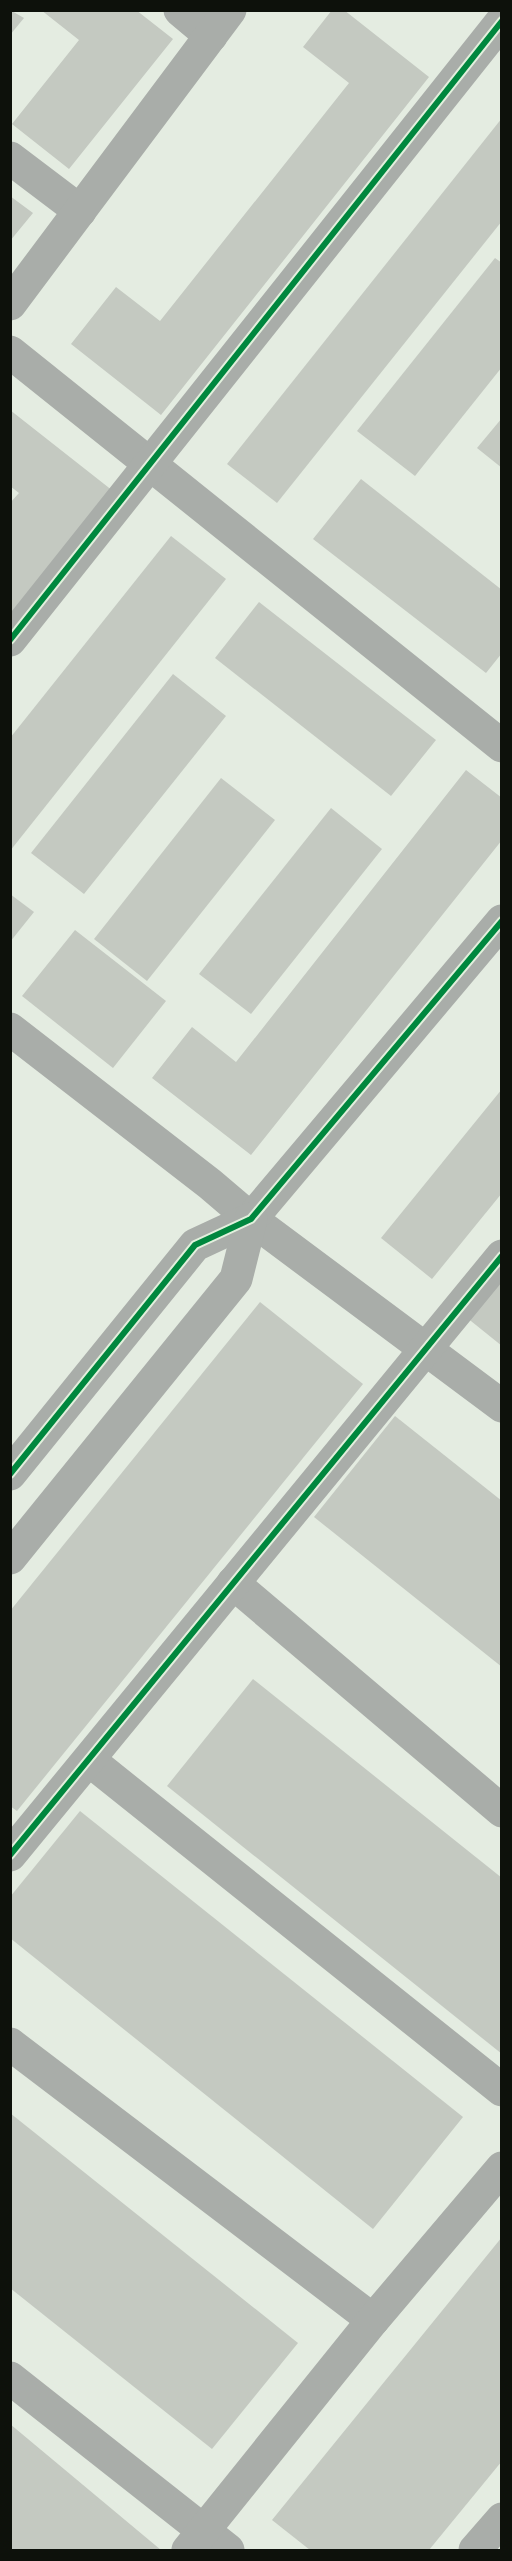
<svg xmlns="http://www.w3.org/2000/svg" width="512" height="2561" font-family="'Sofia Sans Condensed',sans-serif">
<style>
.building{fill:#c4c9c1}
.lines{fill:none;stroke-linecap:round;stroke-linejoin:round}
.minor{stroke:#a9ada9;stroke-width:33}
.cycleway-casing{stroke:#e2f0dd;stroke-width:10}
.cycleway{stroke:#00873e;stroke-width:6}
</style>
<rect width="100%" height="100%" fill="#e4ece1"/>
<g class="building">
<path d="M10,10L24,18L10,35Z"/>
<path d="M41,10H136L173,39L69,169L12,124L79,40Z"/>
<path d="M332,10H344L429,77L161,415L71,344L116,287L160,321L349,83L303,47Z"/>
<path d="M502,118V221L277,503L227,464Z"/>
<path d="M10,196L33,213L10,241Z"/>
<path d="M495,258L502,263V367L415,476L357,431Z"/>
<path d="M10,410L113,491L10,620V503L19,493L10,486Z"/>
<path d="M502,418V468L477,448Z"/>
<path d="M361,479L502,590V653L486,673L313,539Z"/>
<path d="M171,536L226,579L10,851V738Z"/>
<path d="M259,602L436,740L391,796L215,658Z"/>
<path d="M173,674L226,716L84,894L31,853Z"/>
<path d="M466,770L502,798V840L251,1155L152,1078L192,1027L236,1062Z"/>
<path d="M221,778L275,820L147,981L94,939Z"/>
<path d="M331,808L382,849L251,1014L199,974Z"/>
<path d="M10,894L34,912L10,942Z"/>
<path d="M75,930L166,1001L113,1068L22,996Z"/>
<path d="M502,1089V1193L432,1279L381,1238Z"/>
<path d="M502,1274V1346L466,1317Z"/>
<path d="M260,1302L363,1384L17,1811L10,1806V1611Z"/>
<path d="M395,1416L502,1501V1667L314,1517Z"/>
<path d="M253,1679L502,1878V2054L167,1786Z"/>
<path d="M80,1811L463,2117L373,2229L10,1938V1897Z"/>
<path d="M10,2113L298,2343L212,2449L10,2288Z"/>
<path d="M502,2237V2461L429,2550H310L272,2520Z"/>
<path d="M10,2424L161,2550H10Z"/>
</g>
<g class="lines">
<g class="minor">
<path d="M180,10L211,36"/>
<path d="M10,158L80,211"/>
<path d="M10,304L230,10"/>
<path d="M10,352L502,746"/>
<path d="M10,640L502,21"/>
<path d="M10,1029L210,1184L251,1219L502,1406"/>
<path d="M10,1474L195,1245L251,1219L502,921"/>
<path d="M10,1558L236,1279L251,1219"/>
<path d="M233,1583L502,1811"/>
<path d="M89,1760L502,2090"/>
<path d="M10,1855L502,1256"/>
<path d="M10,2044L373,2320"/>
<path d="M10,2378L228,2550"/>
<path d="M188,2550L373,2320L502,2168"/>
<path d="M475,2550L502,2519"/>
</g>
<defs>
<g id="cycleway">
<path d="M10,640L502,21"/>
<path d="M10,1474L195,1245L251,1219L502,921"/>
<path d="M10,1855L502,1256"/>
</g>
</defs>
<use href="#cycleway" class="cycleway-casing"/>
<use href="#cycleway" class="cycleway"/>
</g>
<rect width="512" height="2561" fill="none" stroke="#0d110b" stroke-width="24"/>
</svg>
